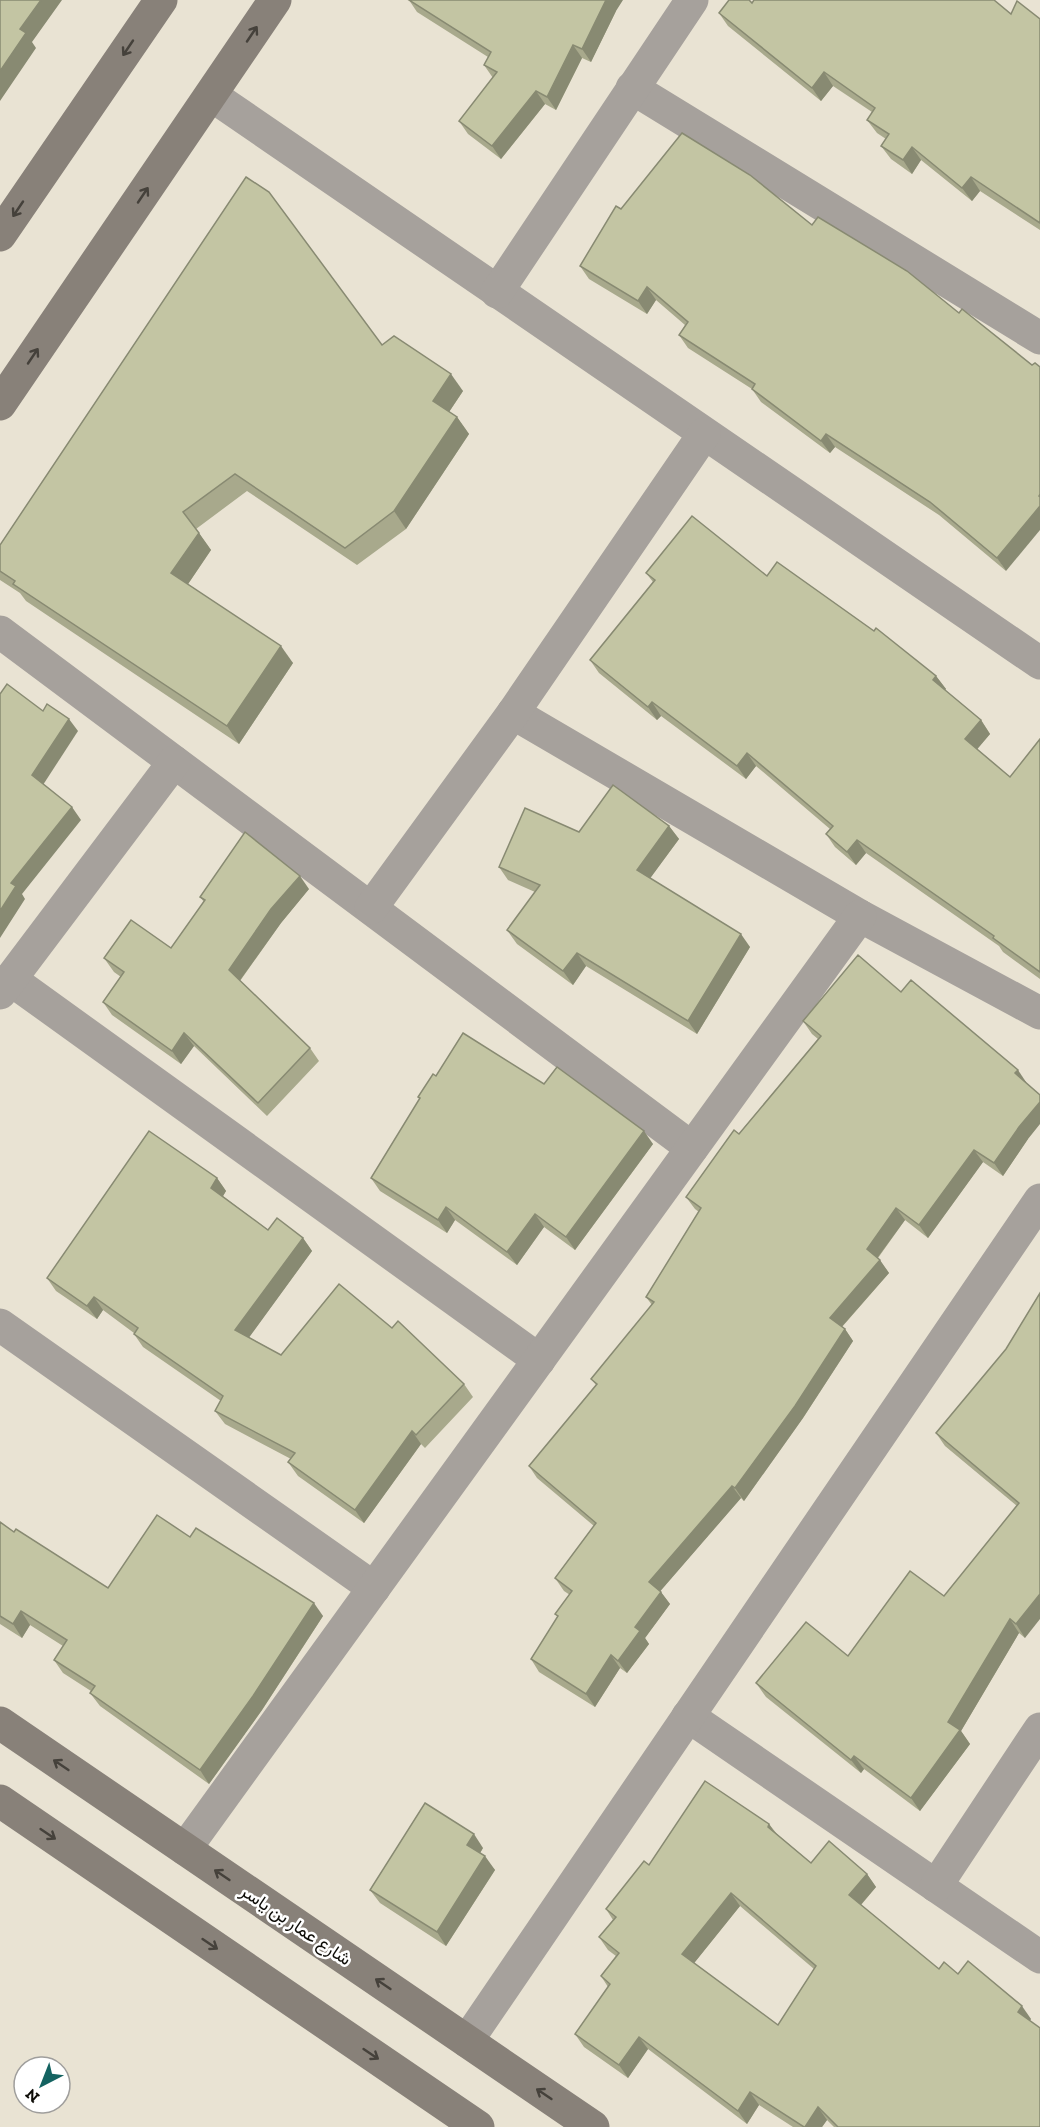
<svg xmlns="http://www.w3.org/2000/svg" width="1040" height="2127" font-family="'Zilla Slab',Vazirmatn,serif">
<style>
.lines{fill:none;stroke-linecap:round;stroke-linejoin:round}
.street{stroke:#a6a19c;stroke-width:33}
.secondary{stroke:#888179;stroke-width:33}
.wall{fill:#a8a98c;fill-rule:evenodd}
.shaded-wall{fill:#888a72}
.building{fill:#c3c5a3;stroke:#888a72;stroke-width:1.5;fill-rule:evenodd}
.oneway{stroke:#45413b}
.labels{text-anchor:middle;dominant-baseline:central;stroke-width:5;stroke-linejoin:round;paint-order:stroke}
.street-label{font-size:18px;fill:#0e0d08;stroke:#fff}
</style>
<rect width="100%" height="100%" fill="#e9e3d3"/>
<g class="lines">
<g class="street">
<path d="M632,88L1040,338"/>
<path d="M211,95L1040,663"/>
<path d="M497,292L692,0"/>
<path d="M0,632L692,1148"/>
<path d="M513,713L860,916L1040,1013"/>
<path d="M371,908L513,713L704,434"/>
<path d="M10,979L539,1360"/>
<path d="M0,993L174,762"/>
<path d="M0,1325L374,1588"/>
<path d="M688,1716L1040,1957"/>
<path d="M185,1849L860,916"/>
<path d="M936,1886L1040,1729"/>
<path d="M467,2041L1040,1200"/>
</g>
<g class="secondary">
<path d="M0,235L161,0"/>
<path d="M0,404L275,0"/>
<path d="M0,1723L593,2127"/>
<path d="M0,1801L478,2127"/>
</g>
</g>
<g class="wall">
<path d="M409,0L616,11L591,62L582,58L556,110L545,104L501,159L468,134L459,121L493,78L484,65L488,57L417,12Z"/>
<path d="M752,3L1011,14L1040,19V230L980,191L972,201L921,160L912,174L891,159L881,146L886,139L877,133L867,120L872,112L833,86L821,101L728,26L719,13Z"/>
<path d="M750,175L1006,571L939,515L835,447L830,453L761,402L752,389L688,348L679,335L685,325L656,300L647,314L589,279L580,266L621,209Z"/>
<path d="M382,345L463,391L449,412L457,417L469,434L406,529L357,565L247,491L196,529L211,550L188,584L293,663L239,744L26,601L20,593L0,580V545Z"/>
<path d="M646,573L767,576L936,676L946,689L945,690L981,720L990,734L977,749L1010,777L1040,739V979L1003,952L999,946L866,853L856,865L835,847L826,834L830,829L756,766L746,779L661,716L657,720L599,673L590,660L653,582Z"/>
<path d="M669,826L679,839L650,878L750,947L697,1034L586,966L573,985L517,944L507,930L535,892L508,880L499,867L579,832Z"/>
<path d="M309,889L281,923L240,981L310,1048L319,1061L267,1116L194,1046L181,1064L112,1015L103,1002L121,977L114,972L104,958L171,948L204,902L200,897Z"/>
<path d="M901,992L1026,1082L1028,1139L1003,1176L983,1162L928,1238L905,1220L878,1258L889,1273L842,1327L845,1329L853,1341L803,1418L744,1501L741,1498L660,1591L670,1604L645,1638L649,1644L627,1673L620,1668L595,1707L539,1672L531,1659L558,1617L555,1614L570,1595L564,1591L555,1578L594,1526L537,1478L529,1466L596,1385L591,1379L652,1305L646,1297L699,1212L695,1209L686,1197L818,1039L812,1034L803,1021Z"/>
<path d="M436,1076L544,1084L653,1144L575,1250L544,1227L517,1265L455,1220L447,1233L380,1191L371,1178L420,1100L418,1097Z"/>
<path d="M217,1178L226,1191L223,1196L268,1230L303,1238L312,1251L249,1337L281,1355L392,1328L464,1384L473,1397L425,1448L421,1444L364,1523L298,1476L288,1462L291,1459L225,1424L215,1411L221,1401L143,1347L134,1334V1333L103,1310L97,1319L56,1291L47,1278Z"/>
<path d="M1040,1293L1025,1638L1019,1633L961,1731L970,1744L920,1811L864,1769L861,1773L766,1697L756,1683L848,1656L944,1596L1017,1506L945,1446L936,1433L1006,1349Z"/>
<path d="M0,1522L14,1532L108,1588L190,1537L323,1616L262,1710L209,1784L100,1706L90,1693L91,1691L63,1673L54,1660L63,1646L30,1625L22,1638L0,1624Z"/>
<path d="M769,1824L777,1834L811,1863L867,1874L876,1887L861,1905L939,1969L958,1974L1031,2019L1030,2020L1040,2127H834L827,2120L822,2127H793L759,2105L747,2124L648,2049L628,2078L584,2047L575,2034L608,1987L601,1976L616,1956L608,1950L599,1937L613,1920L606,1909L649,1865ZM740,1906L814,1969L778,2025L694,1963Z"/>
<path d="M483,1848L480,1853L495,1870L446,1946L380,1903L370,1890Z"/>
</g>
<g class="shaded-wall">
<path d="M41,0H62L32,42L36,48L0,101V71L20,29Z"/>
<path d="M606,0H623L616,11L591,62L582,49Z"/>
<path d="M573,45L582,58L556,110L547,97Z"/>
<path d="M824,72L833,86L821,101L812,88Z"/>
<path d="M536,91L545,104L501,159L492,146Z"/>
<path d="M912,147L921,160L912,174L903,160Z"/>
<path d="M971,177L980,191L972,201L962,188Z"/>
<path d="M647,287L656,300L647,314L638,301Z"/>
<path d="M451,374L463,391L445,418L433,401Z"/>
<path d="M457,417L469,434L406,529L394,511Z"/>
<path d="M826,434L835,447L830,453L821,441Z"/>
<path d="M1040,506V530L1006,571L997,558Z"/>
<path d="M199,533L211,550L184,590L171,573Z"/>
<path d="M281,646L293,663L239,744L227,726Z"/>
<path d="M936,676L946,689L942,693L933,680Z"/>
<path d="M652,702L661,716L657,720L648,707Z"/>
<path d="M69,719L78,731L41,788L32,775Z"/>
<path d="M981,720L990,734L974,753L965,739Z"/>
<path d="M747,753L756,766L746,779L737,766Z"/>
<path d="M72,807L81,820L22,894L25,899L0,938V911L11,883Z"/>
<path d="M669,826L679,839L646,884L637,870Z"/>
<path d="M857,840L866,853L856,865L847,852Z"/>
<path d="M300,876L309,889L281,923L238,983L229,970L271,909Z"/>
<path d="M741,934L750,947L697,1034L688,1021Z"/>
<path d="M577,953L586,966L573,985L563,971Z"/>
<path d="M184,1033L194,1046L181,1064L172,1051Z"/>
<path d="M1018,1070L1026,1082L1023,1086L1015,1073Z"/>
<path d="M1040,1102V1124L1028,1139L1003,1176L994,1163L1019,1127Z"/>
<path d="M644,1131L653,1144L575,1250L566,1237Z"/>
<path d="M974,1150L983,1162L928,1238L919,1225Z"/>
<path d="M217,1178L226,1191L220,1201L211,1188Z"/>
<path d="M446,1207L455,1220L447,1233L438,1220Z"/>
<path d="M896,1208L905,1220L875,1261L867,1249Z"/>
<path d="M535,1214L544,1227L517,1265L507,1252Z"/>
<path d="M303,1238L312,1251L245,1343L235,1330Z"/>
<path d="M880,1260L889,1273L838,1331L830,1318Z"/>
<path d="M94,1297L103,1310L97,1319L87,1306Z"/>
<path d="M845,1329L853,1341L803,1418L744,1501L735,1488Z"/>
<path d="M412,1431L421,1444L364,1523L355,1510Z"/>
<path d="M732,1486L741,1498L657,1595L649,1582Z"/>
<path d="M661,1592L670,1604L645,1638L649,1644L627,1673L618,1661L635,1627Z"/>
<path d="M1040,1594V1619L1025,1638L1016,1624Z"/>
<path d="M314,1603L323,1616L262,1710L209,1784L200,1770Z"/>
<path d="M21,1611L30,1625L22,1638L13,1624Z"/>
<path d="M1010,1619L1019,1633L961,1731L970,1744L920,1811L911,1798L948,1722Z"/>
<path d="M611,1655L620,1668L595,1707L586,1694Z"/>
<path d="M854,1756L864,1769L861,1773L851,1760Z"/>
<path d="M769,1824L778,1837L768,1827Z"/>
<path d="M474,1834L483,1848L477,1858L467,1845Z"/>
<path d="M485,1856L495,1870L446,1946L437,1932Z"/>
<path d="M867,1874L876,1887L858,1908L849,1895Z"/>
<path d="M731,1893L740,1906L691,1967L682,1954Z"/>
<path d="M1022,2006L1031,2019L1027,2025L1018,2012Z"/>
<path d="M639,2037L648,2049L628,2078L619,2065Z"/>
<path d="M750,2092L759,2105L747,2124L738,2111Z"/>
<path d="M818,2107L827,2120L822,2127H805Z"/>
</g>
<g class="building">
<path d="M0,0H41L20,29L26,33L0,71Z"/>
<path d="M409,0H606L582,49L573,45L547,97L536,91L492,146L459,121L497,72L484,65L491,52Z"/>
<path d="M729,0H749L752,3L754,0H994L1011,14L1017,1L1040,19V223L971,177L962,188L912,147L903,160L881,146L889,134L867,120L875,108L824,72L812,88L719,13Z"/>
<path d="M682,133L750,175L812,225L818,217L907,271L959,313L962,309L1032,365L1035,363L1040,367V494L1039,496L1040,497V506L997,558L930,502L826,434L821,441L752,389L755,384L679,335L688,322L647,287L638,301L580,266L616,206L621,209Z"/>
<path d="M246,177L269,192L382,345L394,336L451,374L433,401L457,417L394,511L345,548L235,474L183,512L199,533L171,573L281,646L227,726L13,584L15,581L0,571V545Z"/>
<path d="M692,516L767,576L777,562L874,631L876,628L936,676L933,680L981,720L965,739L1010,777L1040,739V972L993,938L994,936L857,840L847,852L826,834L833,826L747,753L737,766L652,702L648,707L590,660L655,580L646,573Z"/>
<path d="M7,684L43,711L47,704L69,719L32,775L72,807L11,883L16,886L0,911V694Z"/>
<path d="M613,785L669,826L637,870L741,934L688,1021L577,953L563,971L507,930L540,885L499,867L525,808L579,832Z"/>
<path d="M245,832L300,876L271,909L229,970L310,1048L258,1103L184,1033L172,1051L103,1002L124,972L104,958L131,920L171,948L205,900L200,897Z"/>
<path d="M858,955L901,992L911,980L1018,1070L1015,1073L1040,1095V1102L1019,1127L994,1163L974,1150L919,1225L896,1208L867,1249L880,1260L830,1318L845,1329L795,1406L735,1488L732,1486L649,1582L661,1592L635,1627L640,1631L618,1661L611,1655L586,1694L531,1659L558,1616L555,1614L572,1591L555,1578L596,1523L529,1466L597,1384L591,1379L654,1302L646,1297L701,1208L686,1197L734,1130L739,1134L821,1036L803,1021Z"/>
<path d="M463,1033L544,1084L557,1067L644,1131L566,1237L535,1214L507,1252L446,1207L438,1220L371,1178L420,1098L418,1097L433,1074L436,1076Z"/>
<path d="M149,1131L217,1178L211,1188L268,1230L277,1218L303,1238L235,1330L281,1355L339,1284L392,1328L398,1321L464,1384L416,1435L412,1431L355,1510L288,1462L295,1453L215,1411L223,1396L134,1334L138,1328L94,1297L87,1306L47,1278Z"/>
<path d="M1040,1293V1594L1016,1624L1010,1619L948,1722L960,1730L911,1798L854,1756L851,1760L756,1683L806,1622L848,1656L910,1571L944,1596L1019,1503L936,1433L1006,1349Z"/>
<path d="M157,1515L190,1537L196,1528L314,1603L253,1696L200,1770L90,1693L95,1686L54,1660L67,1640L21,1611L13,1624L0,1616V1522L14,1532L16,1529L108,1588Z"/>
<path d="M705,1781L769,1824L768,1827L811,1863L829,1841L867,1874L849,1895L939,1969L944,1962L958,1974L968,1961L1022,2006L1018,2012L1040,2028V2127H838L818,2107L805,2127H804L750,2092L738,2111L639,2037L619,2065L575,2034L610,1984L601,1976L619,1953L599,1937L616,1917L606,1909L644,1861L649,1865ZM731,1893L816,1966L778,2025L682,1954Z"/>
<path d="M425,1803L474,1834L467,1845L485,1856L437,1932L370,1890Z"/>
</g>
<defs><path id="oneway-shaft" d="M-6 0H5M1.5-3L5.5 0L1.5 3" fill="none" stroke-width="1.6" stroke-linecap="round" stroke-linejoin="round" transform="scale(1.5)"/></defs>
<g class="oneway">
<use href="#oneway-shaft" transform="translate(252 34) rotate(-56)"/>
<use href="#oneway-shaft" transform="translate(128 48) rotate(124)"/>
<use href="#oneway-shaft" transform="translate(143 195) rotate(-56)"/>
<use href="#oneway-shaft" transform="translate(18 209) rotate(124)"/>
<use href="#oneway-shaft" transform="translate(33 356) rotate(-56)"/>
<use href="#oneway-shaft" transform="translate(61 1765) rotate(-146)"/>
<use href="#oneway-shaft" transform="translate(48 1834) rotate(34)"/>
<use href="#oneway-shaft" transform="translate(222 1875) rotate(-146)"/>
<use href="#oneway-shaft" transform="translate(210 1944) rotate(34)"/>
<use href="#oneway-shaft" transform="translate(383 1984) rotate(-146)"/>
<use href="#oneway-shaft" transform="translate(371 2054) rotate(34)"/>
<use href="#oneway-shaft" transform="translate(544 2094) rotate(-146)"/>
</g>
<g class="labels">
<g class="street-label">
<text transform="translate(296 1925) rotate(34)">شارع عمار بن ياسر</text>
</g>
</g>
<g transform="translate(42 2085) rotate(222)"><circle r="28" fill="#ffffff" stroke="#9f9e9c" stroke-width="1.5"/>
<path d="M0-4.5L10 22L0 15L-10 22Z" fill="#146361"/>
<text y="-9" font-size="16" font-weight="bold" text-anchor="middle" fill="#0e0d08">N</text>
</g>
</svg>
